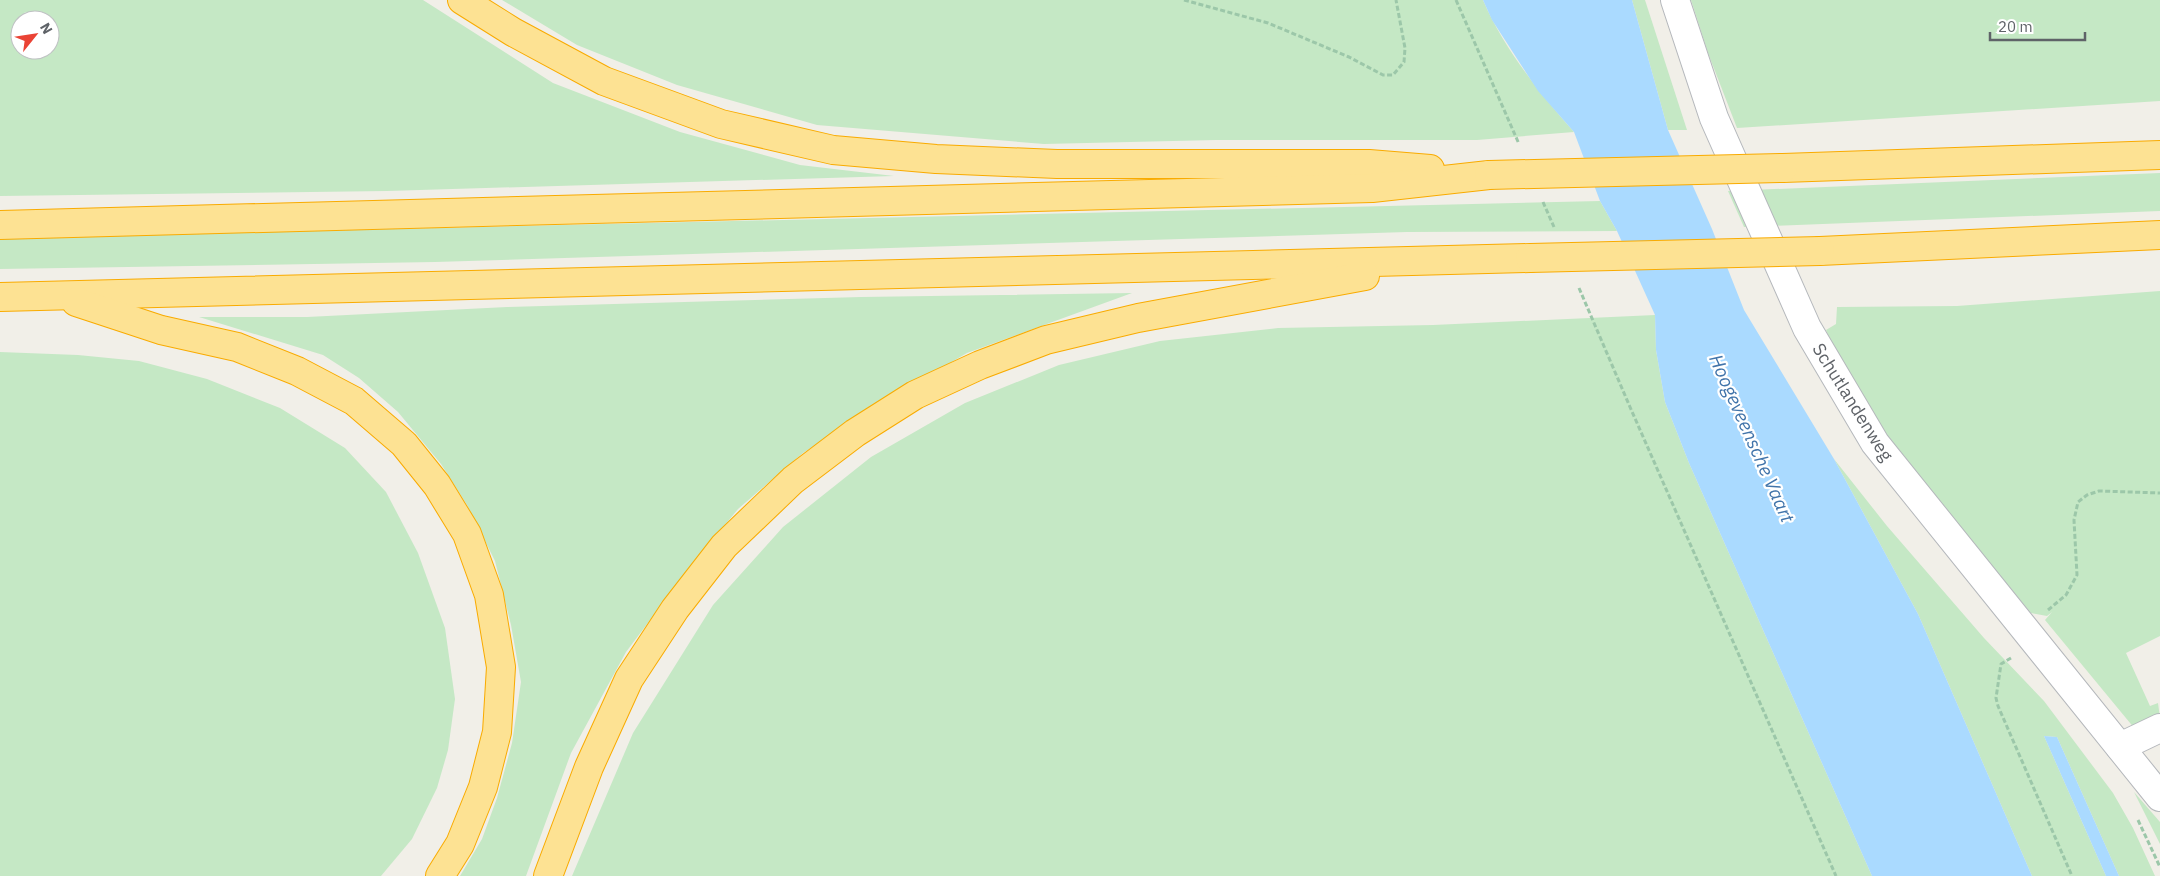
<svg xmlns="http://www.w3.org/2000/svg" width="2160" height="876" font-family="'IBM Plex Sans',sans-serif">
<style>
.green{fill:#c5e8c5;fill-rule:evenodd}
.water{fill:#aadaff}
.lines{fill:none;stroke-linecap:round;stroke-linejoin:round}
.minor-casing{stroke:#b5b8bc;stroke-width:30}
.highway-casing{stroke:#f9ab00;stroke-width:30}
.path{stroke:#9cc7a9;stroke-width:3;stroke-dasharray:5 2.5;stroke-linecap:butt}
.minor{stroke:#fff;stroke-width:28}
.highway{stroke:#fde293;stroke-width:28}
.highway-bridge-casing{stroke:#f9ab00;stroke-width:30;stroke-linecap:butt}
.highway-bridge{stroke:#fde293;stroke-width:28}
.labels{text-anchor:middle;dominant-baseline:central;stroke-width:4.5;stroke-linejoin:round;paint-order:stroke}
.street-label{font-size:18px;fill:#5f6368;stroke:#fff}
.water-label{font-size:19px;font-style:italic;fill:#4174aa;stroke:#fff}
</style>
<rect width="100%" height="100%" fill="#f1efe8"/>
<g class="green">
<path d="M0,0H423L553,83L680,132L800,165L894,176L387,191L0,196ZM20,20H50V50H20Z"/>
<path d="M502,0H1483C1504,49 1539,92 1574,132L1477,140H1216L1044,144L817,125L677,85L577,45Z"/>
<path d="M1632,0H1645L1687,130H1668Z"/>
<path d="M1691,0H2160V101L1737,128L1708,53Z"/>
<path d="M2160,173V211L1744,227L1728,191Z"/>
<path d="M1600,201L1617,231L1407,232L435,262L0,269V238Z"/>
<path d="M2160,291V636L2126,653L2150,706L2158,703L2160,718L2135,729L2045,620L2052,612L2047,616L2031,613L1914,472L1871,413L1848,378L1826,330L1836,324L1837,307L1957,306Z"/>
<path d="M1132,293L967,353L869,410L803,453L738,509L687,571L626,652L571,753L526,876H460L482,839L497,798L512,743L521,682L511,625L495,561L467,505L441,464L398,412L359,378L323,355L199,317H307L507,307L861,297Z"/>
<path d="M1655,315L1656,350L1665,402L1689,463L1872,876H572L633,733L713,605L783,527L871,457L965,403L1059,365L1160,341L1278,328L1433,325Z"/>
<path d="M0,352L78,355L139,361L207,379L280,408L345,448L386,492L418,553L445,628L455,699L448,750L437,788L412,839L381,876H0Z"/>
<path d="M1834,459L1887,526L1984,638L2044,701L2113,793L2133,828L2155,876H2119L2057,737L2044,736L2106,876H2032L1918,614Z"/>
<path d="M2134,792L2160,822V844Z"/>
</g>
<g class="water">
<path d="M1483,0H1632L1668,130L1712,229L1744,310L1834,459L1918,614L2032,876H1872L1689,463L1665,402L1656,350L1655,315L1617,231L1600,201L1574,132L1538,91L1492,20Z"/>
<path d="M2044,736L2057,737L2119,876H2106Z"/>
</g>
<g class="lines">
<defs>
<g id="minor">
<path d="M1675,0L1714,118L1807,328L1875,443L2160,797"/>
<path d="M2120,747L2160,728"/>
</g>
<g id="highway">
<path d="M462,0L513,32L604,81L721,124L833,150L936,159L1057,164H1369L1430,169"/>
<path d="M1783,168L2160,155"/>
<path d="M0,225L1372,188L1489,175"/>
<path d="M1820,251L2160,235"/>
<path d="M0,297L1530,258"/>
<path d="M76,302L161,330L237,347L297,371L354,401L404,444L437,485L467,534L489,595L501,667L497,732L483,787L460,844L440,876"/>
<path d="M548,876L589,767L629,679L675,609L724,546L793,480L855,433L915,395L980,365L1046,340L1138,318L1365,276"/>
</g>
</defs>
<use href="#minor" class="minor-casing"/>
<use href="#highway" class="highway-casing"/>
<g class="path">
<path d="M1184,0L1268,23L1349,57L1383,75H1393L1404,62L1405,48L1396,0"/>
<path d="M1456,0L1519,144"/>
<path d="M1543,202L1554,227"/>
<path d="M1579,288L1630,407L1836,876"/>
<path d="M2048,610L2066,595L2077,575L2074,520L2078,502L2087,495L2099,491L2160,493"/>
<path d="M2011,658L2001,664L1996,698L1998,706L2072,876"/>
<path d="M2138,820L2160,867"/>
</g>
<use href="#minor" class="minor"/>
<use href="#highway" class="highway"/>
<defs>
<g id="highway-bridge">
<path d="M1489,175L1783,168"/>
<path d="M1530,258L1820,251"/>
</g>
</defs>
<use href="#highway-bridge" class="highway-bridge-casing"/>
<use href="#highway-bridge" class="highway-bridge"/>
</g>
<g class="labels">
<g class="street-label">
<text transform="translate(1853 402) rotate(58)">Schutlandenweg</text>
</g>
<g class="water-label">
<text transform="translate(1752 438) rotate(66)">Hoogeveensche Vaart</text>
</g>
</g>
<g transform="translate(35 35) rotate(60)"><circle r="24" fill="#ffffff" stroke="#bfc1c3"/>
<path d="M0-4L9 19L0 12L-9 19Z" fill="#ea4335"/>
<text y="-8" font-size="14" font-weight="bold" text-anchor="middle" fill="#5f6368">N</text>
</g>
<path d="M1990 32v8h95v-8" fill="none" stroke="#5f6368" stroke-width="2.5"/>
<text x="1998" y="32" font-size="15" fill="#5f6368" stroke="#ffffff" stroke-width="4" paint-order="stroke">20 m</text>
</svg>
